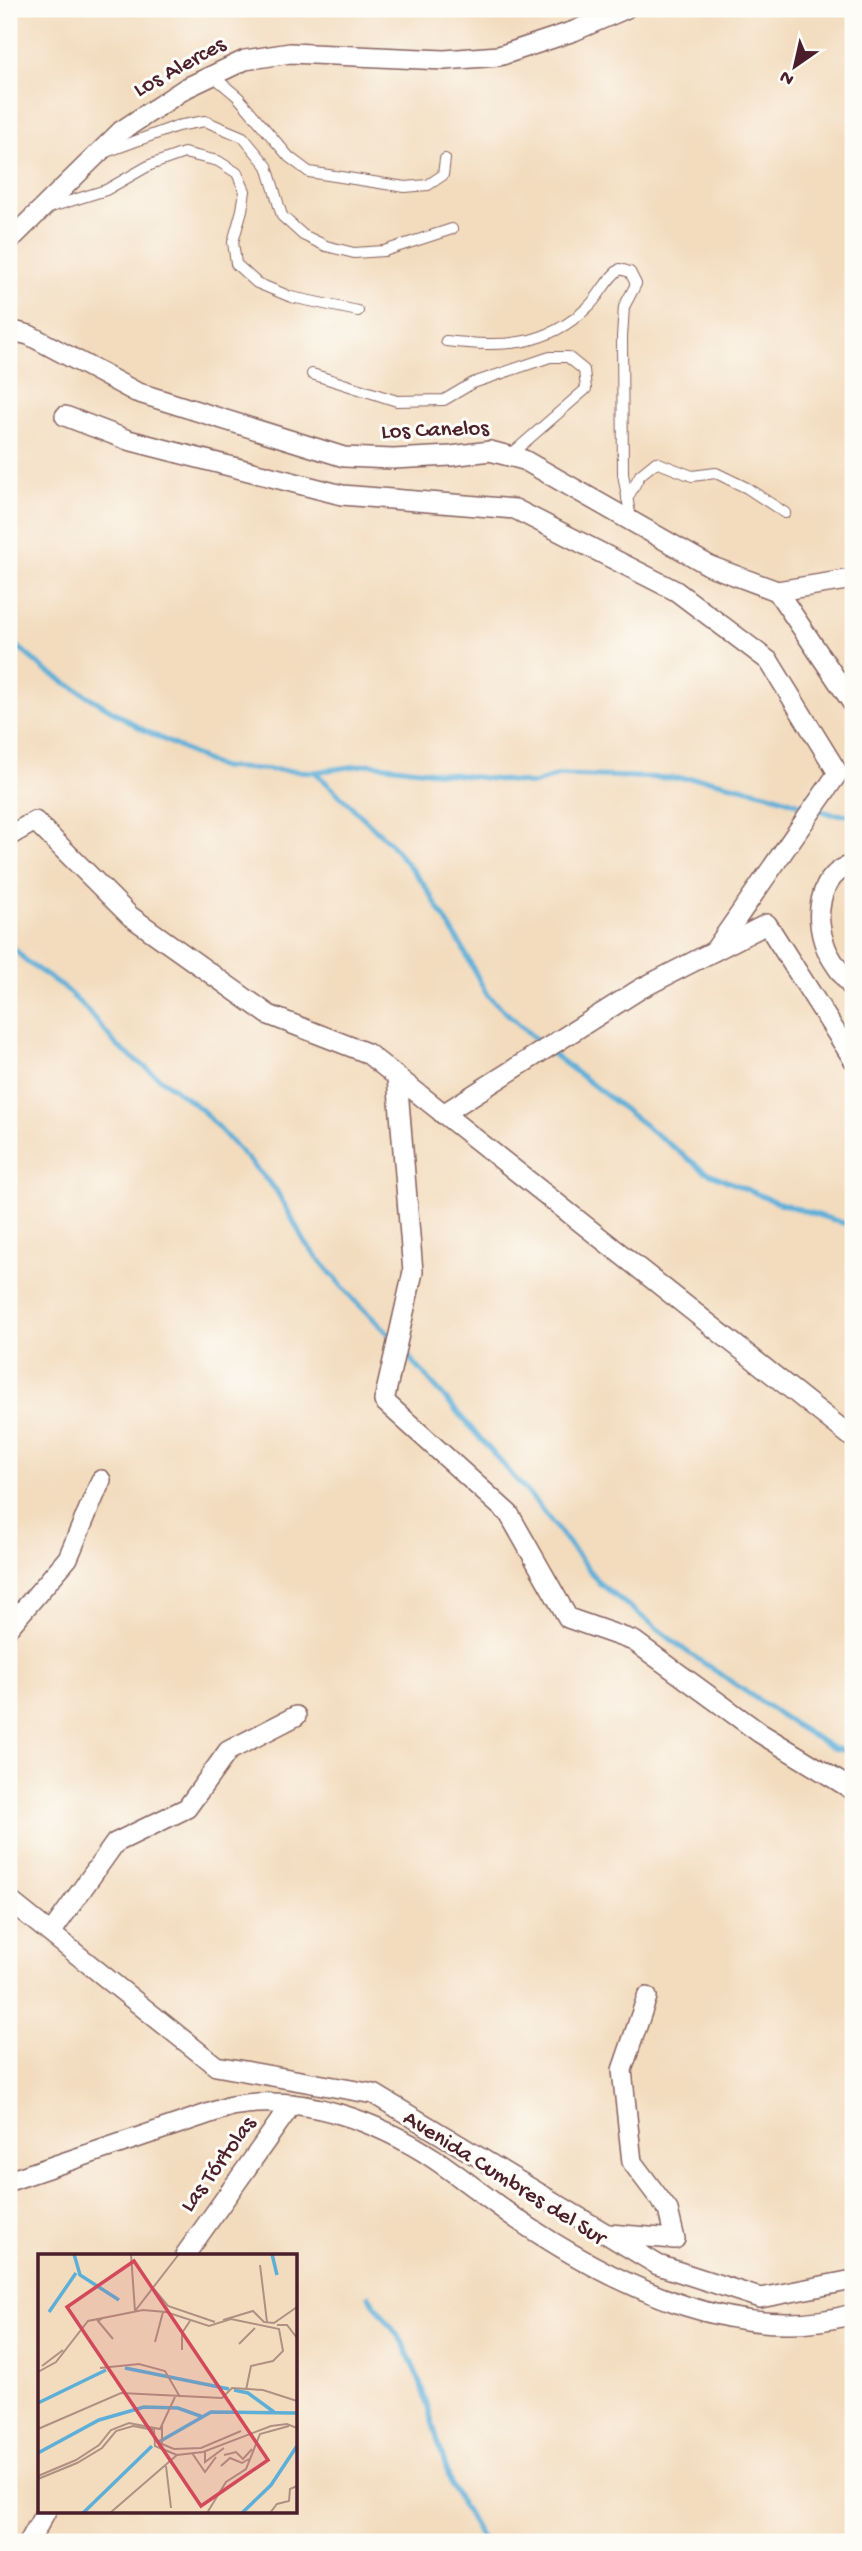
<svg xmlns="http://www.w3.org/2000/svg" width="862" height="2551" font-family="'Gochi Hand',sans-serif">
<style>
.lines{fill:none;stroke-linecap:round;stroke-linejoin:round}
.stream{stroke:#5dafd8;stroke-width:5}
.lane-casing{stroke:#85615e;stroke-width:12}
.street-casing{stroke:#85615e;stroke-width:22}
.lane{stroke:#fff;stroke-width:10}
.street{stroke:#fff;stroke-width:19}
.labels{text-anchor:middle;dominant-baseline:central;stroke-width:6;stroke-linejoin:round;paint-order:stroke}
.street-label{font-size:23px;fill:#4a1f2b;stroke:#fdfcf7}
.inset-river{fill:none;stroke:#5dafd8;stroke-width:3.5}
.inset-road{fill:none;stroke:#af9083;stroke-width:2}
.view{fill:#d1495b;fill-opacity:0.15;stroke:#d1495b;stroke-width:3.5}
.inset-edge{fill:none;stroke:#4a1f2b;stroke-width:3.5}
</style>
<rect width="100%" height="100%" fill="#fdfcf7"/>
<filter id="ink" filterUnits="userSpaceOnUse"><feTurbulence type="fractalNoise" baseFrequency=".0143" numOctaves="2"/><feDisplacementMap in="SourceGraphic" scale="14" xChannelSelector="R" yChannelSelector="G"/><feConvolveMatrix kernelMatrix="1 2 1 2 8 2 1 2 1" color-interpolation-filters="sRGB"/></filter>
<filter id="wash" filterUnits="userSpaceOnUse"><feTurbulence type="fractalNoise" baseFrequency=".00686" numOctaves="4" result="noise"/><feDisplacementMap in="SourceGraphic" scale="28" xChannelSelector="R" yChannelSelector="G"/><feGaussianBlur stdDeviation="1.57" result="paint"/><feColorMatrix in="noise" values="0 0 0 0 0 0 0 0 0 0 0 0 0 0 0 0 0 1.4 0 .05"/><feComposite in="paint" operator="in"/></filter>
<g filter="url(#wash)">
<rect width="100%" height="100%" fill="#f3dcbe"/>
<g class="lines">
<g class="stream">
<path d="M9,639L45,670L142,729L219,767L315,772L370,764L533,784L559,775L706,779L766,793L809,807"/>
<path d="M315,772L390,843L423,883L461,945L487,995L543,1046"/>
<path d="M819,810L832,814L853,815"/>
<path d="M9,943L27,962L63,987L88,1011L117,1046L201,1109L276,1190L306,1244L352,1298L394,1339"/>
<path d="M550,1052L704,1171L776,1202L853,1226"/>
<path d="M402,1349L535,1501L599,1583L686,1651L795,1725L833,1748L853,1752"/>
<path d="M369,2296L403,2343L420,2382L452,2487L483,2542"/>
</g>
</g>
</g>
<g filter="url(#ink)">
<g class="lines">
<defs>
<g id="lane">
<path d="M212,75L238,97L289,157L309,172L405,187L428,185L443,175L445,159"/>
<path d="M106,152L177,126L205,121L243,137L267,166L282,216L303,235L326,246L354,253L384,251L452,229"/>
<path d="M51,207L106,190L150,165L184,153L218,161L237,173L245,191L242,210L233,242L236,264L257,283L291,297L358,311"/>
<path d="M446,341C502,347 546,348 589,306C601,294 606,279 620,269L630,272L636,284L624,307L622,337L623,474L631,519"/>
<path d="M312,374L397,401L444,400L473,383L550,357H568L584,370L586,389L509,456"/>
<path d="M627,499L640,475L656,462L692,476L716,473L747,488L785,513"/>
</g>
<g id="street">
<path d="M9,241L121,131L186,88L245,60L290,53L444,60L499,56L574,31L625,9"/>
<path d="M9,330L29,335L136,392L344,457L393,459L451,456L490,451L524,460L710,566L777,591L853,579"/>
<path d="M65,416L128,440L342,495L515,509L676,591L769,661L838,773L714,951"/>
<path d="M777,591L853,704"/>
<path d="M9,836L35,821L130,916L269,1015L367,1053L853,1438"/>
<path d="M853,864C817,876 814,917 826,948C832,963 844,976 853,989"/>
<path d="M397,1077L413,1272L384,1401L509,1514L568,1618L634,1641L760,1733L853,1790"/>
<path d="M443,1114L640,989L767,924L853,1059"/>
<path d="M9,1627L68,1558L101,1480"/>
<path d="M9,1900L216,2066L374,2094L658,2265L760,2298L853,2280"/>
<path d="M51,1933L115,1843L187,1808L228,1751L296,1716"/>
<path d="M9,2181L231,2106C301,2093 378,2121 436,2160C468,2182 498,2207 530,2228C622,2288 742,2346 853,2314"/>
<path d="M609,2234L675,2239L668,2210L632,2162L622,2070L647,1997"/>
<path d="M185,2255L292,2104"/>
<path d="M29,2542L46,2511"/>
</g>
</defs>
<use href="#lane" class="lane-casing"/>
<use href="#street" class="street-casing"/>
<use href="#lane" class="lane"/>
<use href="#street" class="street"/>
</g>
</g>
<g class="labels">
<g class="street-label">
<text transform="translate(180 68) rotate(-29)">Los Alerces</text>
<text transform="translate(435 431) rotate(-2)">Los Canelos</text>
<text transform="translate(219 2165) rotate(-54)">Las Tórtolas</text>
<text transform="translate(504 2179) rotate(32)">Avenida Cumbres del Sur</text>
</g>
</g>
<g transform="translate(38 2254)">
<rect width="259" height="259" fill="#f3dcbe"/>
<path class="inset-river" d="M36,0L42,21L81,46M234,0L239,21M11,58L38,19M87,114L191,135M196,136L210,139L236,158M0,149L68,116M119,189L173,158L258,159M0,199L61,166L106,153L140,154L165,163M45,259L114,192M204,259L233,231L259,192"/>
<path class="inset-road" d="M93,0L97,57M222,11L229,68M116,35L130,52L177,68M97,57L141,0M65,64L60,67L75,85M185,66L215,57L226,68L236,69L259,53M239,71H249L259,84M117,88L125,58M201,90L217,74M144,96V79L152,67M4,112L25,96M62,114L101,110L127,117L142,143M0,118L18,108L50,67L105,56L128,58L171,72L193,65L241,75L245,97L235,107L213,112L208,136M124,171V190L136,195L163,194L203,177M0,175L83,139L184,144L194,134L225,136L259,147M167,198V208L186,194M154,199L167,218L178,203M186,201L198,198L205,205L214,195M128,212L133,254M183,212L192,204L204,209L211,205M0,222L38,206L61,191L73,176L91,169L122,175L137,143M0,225L39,209L64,194L78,177L95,172L116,176L117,192L139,201M72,259L139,201L165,198L233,172L249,170L259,174M169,259L188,228L208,215L222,180L251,172M232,259L239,250L251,247L252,235L259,232"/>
<path class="view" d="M96,7L230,206L163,252L29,53Z"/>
<rect width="259" height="259" class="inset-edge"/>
</g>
<rect width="862" height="2551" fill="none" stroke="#fdfcf7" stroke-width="35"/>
<g transform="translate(795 66) rotate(214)" stroke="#fdfcf7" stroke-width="5" paint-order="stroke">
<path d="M0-5L12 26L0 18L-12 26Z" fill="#4a1f2b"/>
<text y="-10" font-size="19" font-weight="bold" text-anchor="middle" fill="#4a1f2b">N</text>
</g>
</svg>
